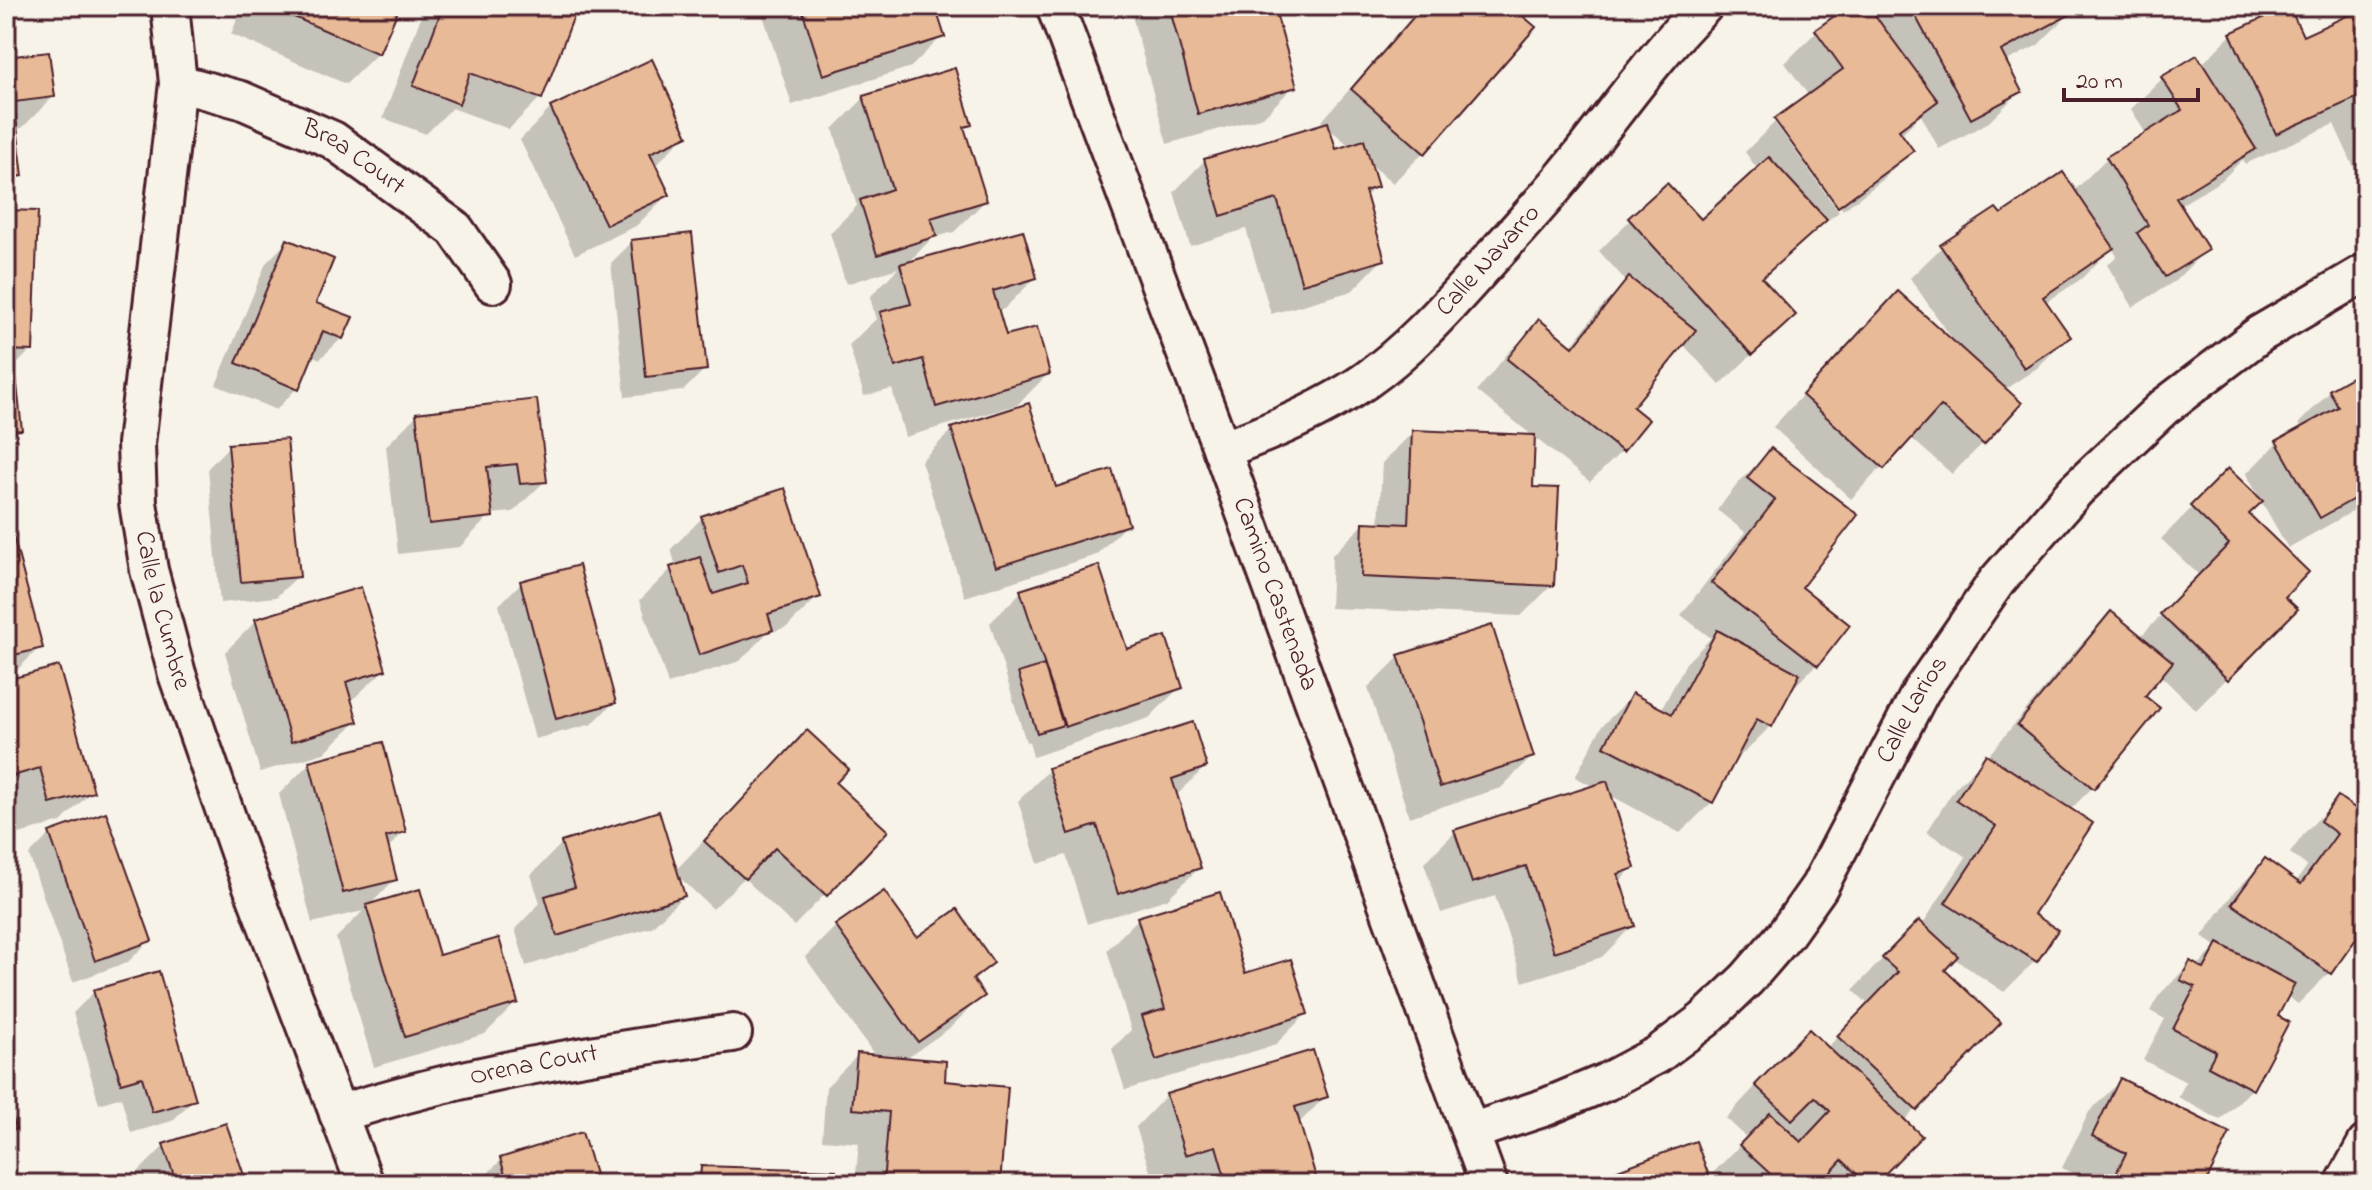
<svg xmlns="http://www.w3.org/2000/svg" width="2372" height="1190" font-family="'Indie Flower',sans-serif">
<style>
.shadow{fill:#0003;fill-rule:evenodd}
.building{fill:#e8ba98;stroke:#4a1f2b;stroke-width:2}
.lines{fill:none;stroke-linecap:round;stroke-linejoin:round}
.minor-casing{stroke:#4a1f2b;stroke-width:42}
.minor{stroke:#f7f3e8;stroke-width:36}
.labels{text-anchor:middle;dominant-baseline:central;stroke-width:6;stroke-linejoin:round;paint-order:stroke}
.street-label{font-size:26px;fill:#4a1f2b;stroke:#f7f3e8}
</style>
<rect width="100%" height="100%" fill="#f7f3e8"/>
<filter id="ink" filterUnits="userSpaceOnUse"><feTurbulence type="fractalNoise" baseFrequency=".0125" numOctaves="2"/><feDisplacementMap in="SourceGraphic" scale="16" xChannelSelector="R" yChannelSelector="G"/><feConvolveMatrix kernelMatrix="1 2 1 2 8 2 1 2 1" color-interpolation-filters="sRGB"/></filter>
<g filter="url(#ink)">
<g class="shadow">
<path d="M6,6H19L6,19Z"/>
<path d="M243,6H398L378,53L346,84L231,34Z"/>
<path d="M425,6H551L540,98L509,129L452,108L426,134L383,118Z"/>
<path d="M760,6H933L942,36L911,67L792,105Z"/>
<path d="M1137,6H1282L1274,14L1294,86L1263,117L1167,144L1131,12Z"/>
<path d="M1422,6H1508L1424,152L1393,183L1369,163L1376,186L1365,197L1383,259L1352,291L1271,314L1246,229L1190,246L1174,192L1205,160L1325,125L1321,122ZM1327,127L1350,146L1334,151Z"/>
<path d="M1541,6H1570L1547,18Z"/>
<path d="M1851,6H2091L2066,17L2038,45L2005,62L2020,91L1989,122L1939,149L1921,115L1900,135L1911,151L1880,182L1843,210L1780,123H1775L1839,212L1812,232L1761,280L1793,315L1720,385L1682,343L1631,407L1622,451L1590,482L1477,391L1508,353L1540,322L1570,347L1598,311L1627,282L1599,251L1630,220L1701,222L1758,170L1745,152L1776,121L1809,96L1785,63L1816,32Z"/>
<path d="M2366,10V170L2357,174L2334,124L2245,164L2243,159L2222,180L2179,206L2206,250L2175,281L2133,307L2107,265L2117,256L2112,248L2081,279L2045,303L2068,337L2037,368L2004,390L1983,443L1952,474L1910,437L1851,499L1773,427L1867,325L1955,343L1910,278L1942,247L2000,217L2074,191L2107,158L2146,134L2131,109L2163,78L2201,65L2231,35L2302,39Z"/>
<path d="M6,59L53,97L22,128L15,129L20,176L6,190Z"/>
<path d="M864,98L970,124L963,130L985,201L954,232L932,238L906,265L1035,278L1004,309L997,311L1004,337L1048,374L1017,405L905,437L892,389L864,396L849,345L876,319L870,297L898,268L846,284L830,233L857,206L833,129Z"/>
<path d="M551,108L685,135L654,167L667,195L636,226L575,255L520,140Z"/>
<path d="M6,212L31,350L9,372L6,371Z"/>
<path d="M287,242L314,304L342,338L320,359L311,355L297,388L276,410L216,385L266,263Z"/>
<path d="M632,242L705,369L683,391L625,397L611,263Z"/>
<path d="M2366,371V509L2364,505L2288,548L2246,474L2277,443L2302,429L2299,423L2330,392Z"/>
<path d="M6,379L20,429L6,443Z"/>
<path d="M535,401L545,481L513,512L491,514L460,547L398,554L386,446L417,415Z"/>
<path d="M952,430L1055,490L1127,524L1096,555L965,597L921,461Z"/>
<path d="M1413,432L1530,489L1552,585L1521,616L1330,608L1332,555L1364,524H1379L1382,463Z"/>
<path d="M229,446L298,576L276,597L220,603L208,468Z"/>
<path d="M1771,450L1817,664L1787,694L1771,726L1739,757L1736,755L1712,802L1680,833L1610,795L1633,867L1619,882L1633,925L1602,957L1523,982L1495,896L1441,913L1424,863L1455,832L1594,787L1575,777L1602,726L1633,695L1661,710L1686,663L1711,638L1681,615L1745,532L1717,510L1740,481Z"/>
<path d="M2228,471L2282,597L2295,609L2196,710L2160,675L2142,696L2093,787L2070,810L2031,914L2035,961L2004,992L1953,958L1942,970L1998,1023L1904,1121L1873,1184H1717L1709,1177L1747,1138L1726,1118L1778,1062L1827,1048L1869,1005L1853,990L1888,953L1922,925L1966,857L1927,832L1955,788L1987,757L2080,645L2111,614L2140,637L2200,576L2161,539Z"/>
<path d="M702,518L819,596L787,627L766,634L740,661L668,684L640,600L671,569L676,567L671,549Z"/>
<path d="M6,532L40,647L6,681Z"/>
<path d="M521,583L614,702L592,724L535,739L499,605Z"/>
<path d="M1021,592L1125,652L1180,687L1149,718L1033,757L1029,741L1026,742L990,623Z"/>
<path d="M256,621L384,670L350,702L356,722L324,753L260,772L225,652Z"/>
<path d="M1399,657L1532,757L1501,788L1409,817L1368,688Z"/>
<path d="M6,683L92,791L61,822L19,834L9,798L6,799Z"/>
<path d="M310,763L404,832L387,849L395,879L368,907L438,958L516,1003L485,1034L374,1067L336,938L363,911L312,923L279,794Z"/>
<path d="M776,764L834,783L885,832L794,926L744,878L713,909L677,875L683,896L652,927L526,966L515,929L540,903L531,875L562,843L675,871Z"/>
<path d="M1205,767L1176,796L1199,868L1167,899L1087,924L1066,855L1038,864L1018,801L1049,770Z"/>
<path d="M2338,799L2366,819V921L2329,973L2298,1004L2287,996L2276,1017L2252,1089L2220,1120L2178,1097L2186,1082L2143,1060L2165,1019L2150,1011L2159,995L2190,964L2196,967L2217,947L2202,936L2234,892L2265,861L2296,882L2307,866L2290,853L2307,830Z"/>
<path d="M50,834L149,941L128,962L73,982L29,855Z"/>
<path d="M1138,919L1306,1014L1275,1045L1125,1090L1112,1049L1131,1030L1107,950Z"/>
<path d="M836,926L917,939L992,963L973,982L982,996L951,1027L904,1060L942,1083L998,1184H855L859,1143L822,1140L826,1087L857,1056L876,1057L805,957Z"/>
<path d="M94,992L194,1099L172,1121L131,1133L121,1097L99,1104L73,1013Z"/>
<path d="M2120,1081L2203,1184H2094L2062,1168L2089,1112Z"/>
<path d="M1167,1095L1325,1097L1298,1124L1316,1184H1187L1185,1176L1154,1184L1136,1127Z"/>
<path d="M164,1146L245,1184H136L133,1177Z"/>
<path d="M501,1160L596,1184H477Z"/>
<path d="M702,1168L833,1184H686Z"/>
</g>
<g class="building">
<path d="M269,6H400L379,54Z"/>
<path d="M443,6H557L575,13L542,99L470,73L459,104L413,86Z"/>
<path d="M801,6H935L945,37L823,75Z"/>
<path d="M1169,6H1274L1297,87L1198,114Z"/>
<path d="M1423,6H1511L1536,27L1425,154L1351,89Z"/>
<path d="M1848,6H1868L1938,101L1899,130L1914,151L1838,207L1774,119L1843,69L1815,30Z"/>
<path d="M1910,6H2067L2071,14L2001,51L2022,92L1971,119Z"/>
<path d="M2289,6L2303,36L2366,7V96L2365,94L2276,134L2230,33Z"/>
<path d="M49,52L55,97L14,102L23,176L6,178V57Z"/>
<path d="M2197,55L2256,149L2176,198L2209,250L2165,277L2137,233L2148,225L2106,157L2182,110L2161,77Z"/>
<path d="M652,59L688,136L650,153L670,195L606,225L550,107Z"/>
<path d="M955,68L972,125L964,127L987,201L931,218L937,236L877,255L860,200L892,189L863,96Z"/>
<path d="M1328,122L1336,149L1364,140L1378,187L1365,191L1385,260L1302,284L1277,199L1221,216L1204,159Z"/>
<path d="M1769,157L1827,220L1762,278L1796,315L1752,355L1628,218L1667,183L1701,219Z"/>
<path d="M2063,172L2114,248L2043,297L2071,337L2024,368L1940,245L1996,208L2001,214Z"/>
<path d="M6,210L38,211L33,351L6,350Z"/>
<path d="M1023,230L1037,278L993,291L1006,335L1037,327L1050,374L936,407L923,359L895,367L880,312L911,304L900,264Z"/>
<path d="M692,233L707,370L646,377L631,240Z"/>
<path d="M287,239L334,259L316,303L353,317L343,339L323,331L299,390L236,363Z"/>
<path d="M1629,277L1696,330L1633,407L1649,420L1623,452L1507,359L1539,319L1573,347Z"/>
<path d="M1898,291L2022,403L1984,445L1941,406L1884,469L1802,395Z"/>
<path d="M2366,369V492L2320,518L2276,441L2338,407L2329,390Z"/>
<path d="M16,376L22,430L6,431V377Z"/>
<path d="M537,399L547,482L520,484L517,464L487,467L493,517L429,524L416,413Z"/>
<path d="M1029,403L1056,487L1112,469L1129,525L996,567L951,428Z"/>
<path d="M1412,430L1535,435L1533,487L1559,488L1554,586L1361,577L1363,522L1408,524Z"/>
<path d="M287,439L300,577L241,582L228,444Z"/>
<path d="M1771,448L1858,515L1802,587L1850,625L1818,666L1711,583L1775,500L1747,478Z"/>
<path d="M2228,468L2263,501L2249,514L2309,572L2285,597L2298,609L2228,680L2160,614L2229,544L2190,506Z"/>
<path d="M785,488L821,597L768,614L773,630L699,655L670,567L700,557L713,594L748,583L742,565L719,573L701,516Z"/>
<path d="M11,528L43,648L6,657V530Z"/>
<path d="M579,565L616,703L556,719L520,581Z"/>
<path d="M1099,565L1127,649L1166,636L1183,688L1065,727L1020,590Z"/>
<path d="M361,587L386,670L346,682L358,722L291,742L255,619Z"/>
<path d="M2111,611L2173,662L2145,696L2160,708L2094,789L2017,725Z"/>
<path d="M1492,625L1534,757L1440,787L1398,655Z"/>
<path d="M1717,630L1800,674L1772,727L1757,719L1713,803L1604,746L1632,693L1672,714Z"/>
<path d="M1044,665L1063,725L1037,733L1018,673Z"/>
<path d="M59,666L94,792L50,804L40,768L6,778V680Z"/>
<path d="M1193,722L1207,767L1172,779L1201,868L1118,894L1097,825L1069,834L1048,768Z"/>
<path d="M807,730L849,769L836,783L888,831L827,896L775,848L745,879L704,841Z"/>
<path d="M383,742L406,832L386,837L397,880L343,893L309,761Z"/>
<path d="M1986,754L2093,823L2034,914L2058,930L2037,962L1945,903L1996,826L1956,800Z"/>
<path d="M1607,781L1635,868L1618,874L1635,926L1554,952L1526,866L1472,883L1454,830Z"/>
<path d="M2338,796L2366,816V925L2331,974L2232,904L2265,858L2301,884L2337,834L2320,821Z"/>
<path d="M659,811L685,896L557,936L545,896L575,887L561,842Z"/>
<path d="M106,812L152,941L95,961L49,832Z"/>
<path d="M420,889L439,955L499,938L518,1003L405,1037L366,905Z"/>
<path d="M884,891L917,937L957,909L994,963L973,979L985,996L918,1042L835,925Z"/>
<path d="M1220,892L1245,973L1291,959L1308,1014L1156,1060L1142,1016L1165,1009L1137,917Z"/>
<path d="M1919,920L1958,956L1945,970L2001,1023L1917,1111L1837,1036L1898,972L1882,958Z"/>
<path d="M2218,943L2295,984L2278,1016L2289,1022L2253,1090L2208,1066L2216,1051L2173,1029L2195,987L2180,980L2190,961L2204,969Z"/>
<path d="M159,971L196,1100L152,1112L142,1077L121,1083L93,990Z"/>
<path d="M1809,1029L1922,1136L1875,1184H1867L1842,1160L1820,1184H1781L1739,1145L1770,1113L1801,1142L1830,1111L1815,1097L1792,1120L1755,1085Z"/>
<path d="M1313,1050L1328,1097L1295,1107L1318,1184H1227L1216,1146L1185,1155L1166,1094Z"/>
<path d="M857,1053L946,1061L945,1081L1008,1087L1000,1184H883L889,1112L852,1109Z"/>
<path d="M2120,1078L2230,1133L2205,1184H2111L2126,1153L2092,1136Z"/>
<path d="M6,1094L16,1129L6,1132Z"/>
<path d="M226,1123L247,1184H177L163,1144Z"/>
<path d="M582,1132L598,1184H508L500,1158Z"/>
<path d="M1696,1141L1712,1184H1580Z"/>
<path d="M701,1166L836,1170L835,1184H700Z"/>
</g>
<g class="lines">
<defs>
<g id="minor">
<path id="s1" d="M170,6L178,83L136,444L138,503L149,570L177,674L239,852L365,1184"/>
<path id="s2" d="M1055,6L1222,450L1489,1184"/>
<path id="s3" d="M178,83L241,100L333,140L455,229L493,284"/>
<path id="s4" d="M1222,450C1271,432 1321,411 1365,381C1406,352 1441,314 1475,276C1505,243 1536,210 1564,176C1611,119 1652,58 1704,6"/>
<path id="s5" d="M338,1114C466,1073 599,1052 733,1033"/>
<path id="s6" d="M1470,1132L1546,1107L1606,1082L1657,1055L1704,1020L1747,979L1785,935L1819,887L1921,691L1997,581L2076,490L2164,407L2260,334L2366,272"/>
<path d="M2344,1184L2366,1144"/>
</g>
</defs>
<use href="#minor" class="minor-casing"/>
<use href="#minor" class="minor"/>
</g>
</g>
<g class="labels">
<g class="street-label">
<text stroke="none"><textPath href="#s3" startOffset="192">Brea Court</textPath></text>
<text stroke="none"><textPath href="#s4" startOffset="332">Calle Navarro</textPath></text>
<text stroke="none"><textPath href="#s2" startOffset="628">Camino Castenada</textPath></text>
<text stroke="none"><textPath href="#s1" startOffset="610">Calle la Cumbre</textPath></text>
<text stroke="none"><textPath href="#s6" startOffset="638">Calle Larios</textPath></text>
<text stroke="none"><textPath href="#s5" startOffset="202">Orena Court</textPath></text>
</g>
</g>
<rect width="2372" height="1190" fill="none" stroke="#f7f3e8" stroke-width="32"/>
<rect x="16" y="16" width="2340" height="1158" fill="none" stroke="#4a1f2b" stroke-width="3" filter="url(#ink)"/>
<path d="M2064 88v12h134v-12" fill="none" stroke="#4a1f2b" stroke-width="4"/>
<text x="2076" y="88" font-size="24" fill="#4a1f2b" stroke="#f7f3e8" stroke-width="6" paint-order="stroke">20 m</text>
</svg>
